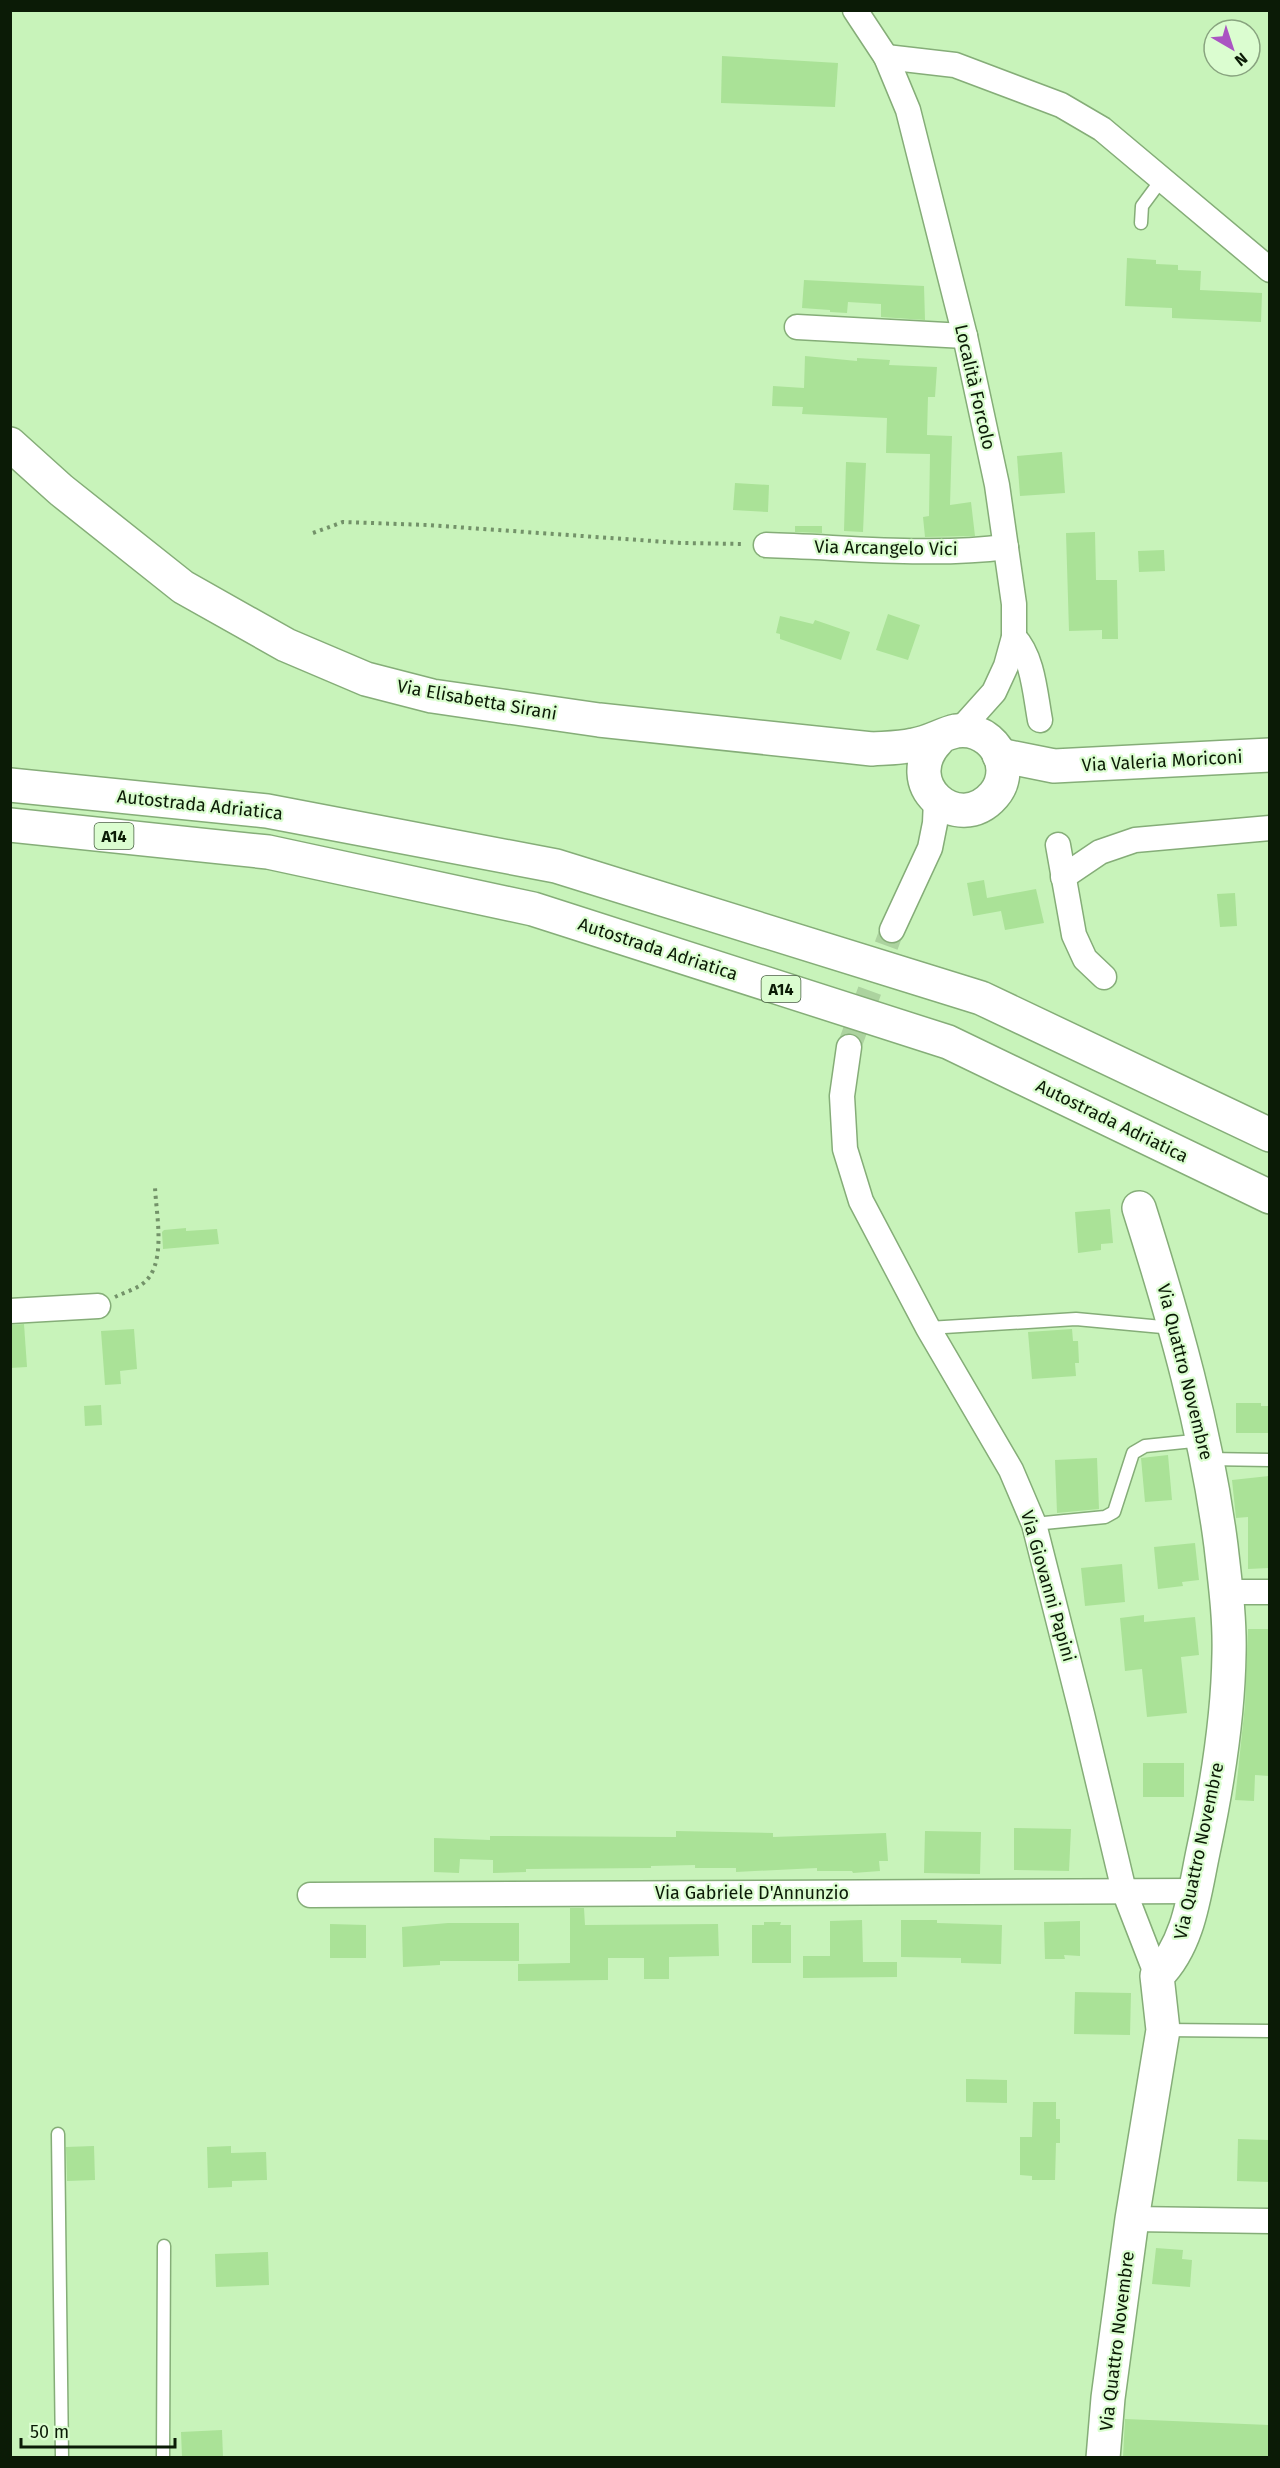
<svg xmlns="http://www.w3.org/2000/svg" width="1280" height="2468" font-family="'Fira Sans',sans-serif">
<style>
.building{fill:#aae297}
.lines{fill:none;stroke-linecap:round;stroke-linejoin:round}
.street-tunnel{stroke:#acd39f;stroke-width:24;stroke-dasharray:24 12;stroke-linecap:butt}
.lane-casing{stroke:#85ad78;stroke-width:15}
.street-casing{stroke:#85ad78;stroke-width:27}
.secondary-casing{stroke:#85ad78;stroke-width:36}
.highway-casing{stroke:#85ad78;stroke-width:36}
.path{stroke:#739269;stroke-width:4;stroke-dasharray:3 4.5;stroke-linecap:butt}
.lane{stroke:#fff;stroke-width:12}
.street{stroke:#fff;stroke-width:24}
.secondary{stroke:#fff;stroke-width:33}
.highway{stroke:#fff;stroke-width:33}
.labels{text-anchor:middle;dominant-baseline:central;stroke-width:4.5;stroke-linejoin:round;paint-order:stroke}
.shield{fill:#dbfdd0;stroke:#495f43;stroke-width:1.5}
.shield-label{font-size:16px;font-weight:bold;fill:#0b1b06}
.street-label{font-size:18px;fill:#0b1b06;stroke:#dbfdd0}
</style>
<rect width="100%" height="100%" fill="#c8f3ba"/>
<g class="building">
<path d="M722,56L838,63L835,107L721,103Z"/>
<path d="M1127,258L1156,260V264L1178,265V270L1201,271L1200,290L1262,293L1261,322L1172,318V308L1125,306Z"/>
<path d="M804,280L924,286L925,320L881,317V304L848,302L847,313L830,312V310L802,308Z"/>
<path d="M805,356L857,361V358L890,360L889,365L937,367L935,397H928L927,435L952,436L950,505L971,502L975,536L925,537L923,517L929,516L930,454L886,453L887,418L802,414L803,407L772,406L773,386L804,388Z"/>
<path d="M1062,452L1065,493L1020,496L1017,456Z"/>
<path d="M846,462L866,463L863,532L844,531Z"/>
<path d="M735,483L769,485L768,512L733,510Z"/>
<path d="M795,526H822V533L795,532Z"/>
<path d="M1095,532L1096,580H1117L1118,639H1102V630L1069,631L1066,533Z"/>
<path d="M1164,550L1165,571L1139,572L1138,551Z"/>
<path d="M888,614L920,625L908,660L876,650Z"/>
<path d="M780,616L813,624L815,620L850,632L841,660L780,639V634L776,633Z"/>
<path d="M984,880L987,898L1036,889L1044,923L1005,930L1001,911L973,916L967,883Z"/>
<path d="M1235,893L1237,926L1220,927L1217,894Z"/>
<path d="M1110,1209L1113,1243L1101,1244V1250L1078,1253L1075,1212Z"/>
<path d="M186,1228V1231L217,1229L219,1244L163,1249L162,1232L164,1230Z"/>
<path d="M24,1324L27,1367L10,1368V1325Z"/>
<path d="M134,1329L137,1369L120,1371L121,1384L105,1385L101,1331Z"/>
<path d="M1072,1329L1073,1341H1078L1079,1363H1075L1076,1376L1032,1379L1028,1332Z"/>
<path d="M1236,1403H1261V1406H1269V1433H1236Z"/>
<path d="M101,1405L102,1425L85,1426L84,1406Z"/>
<path d="M1168,1455L1172,1500L1145,1502L1141,1458Z"/>
<path d="M1097,1458L1099,1509L1057,1513L1055,1460Z"/>
<path d="M1269,1476V1568L1248,1569V1517L1236,1518L1232,1480Z"/>
<path d="M1195,1543L1199,1580L1182,1582L1183,1586L1158,1589L1154,1547Z"/>
<path d="M1122,1564L1125,1602L1085,1606L1081,1568Z"/>
<path d="M1144,1615V1622L1195,1617L1199,1655L1181,1657L1187,1713L1147,1717L1142,1669L1125,1671L1120,1618Z"/>
<path d="M1248,1629H1269V1776L1255,1775L1254,1801L1235,1800L1245,1705Z"/>
<rect x="1143" y="1763" width="41" height="34"/>
<path d="M1014,1828L1071,1829L1069,1871L1014,1870Z"/>
<path d="M676,1831L773,1833V1837L886,1833L888,1861H879L880,1871L853,1873L852,1871H817V1868L736,1872V1868H695V1865L651,1866V1868L526,1869V1872L493,1873V1860L460,1859L459,1873L434,1872V1838L490,1840V1836L676,1837Z"/>
<path d="M925,1831L981,1832L980,1874L924,1873Z"/>
<path d="M570,1908H584L585,1925L718,1924L719,1956L669,1957V1979H644V1958H608V1980L518,1981V1964L570,1963Z"/>
<path d="M862,1920L863,1962H897V1977L803,1978V1956H830V1921Z"/>
<path d="M901,1920H937V1923L1002,1925L1001,1964L961,1963V1958L901,1957Z"/>
<path d="M1080,1921V1956L1064,1955L1065,1959H1045L1044,1922Z"/>
<path d="M764,1922H781L780,1925H791V1963H752V1925H764Z"/>
<path d="M448,1923H519V1961H440V1965L403,1967L402,1927Z"/>
<path d="M330,1924L366,1925V1958H330Z"/>
<path d="M1075,1992L1131,1993L1130,2035L1074,2034Z"/>
<path d="M966,2079L1007,2080V2103L966,2102Z"/>
<path d="M1033,2102H1056V2119H1060V2143H1056L1055,2180H1032V2176L1020,2175V2137H1032Z"/>
<path d="M1238,2139L1269,2140V2182L1237,2181Z"/>
<path d="M94,2146L95,2180L67,2181L66,2147Z"/>
<path d="M231,2146V2153L266,2152L267,2180L232,2181V2187L208,2188L207,2147Z"/>
<path d="M1156,2248L1183,2250L1182,2259L1192,2260L1190,2287L1152,2284Z"/>
<path d="M268,2252L269,2285L216,2287L215,2254Z"/>
<path d="M1125,2419L1269,2425V2457H1123Z"/>
<path d="M222,2430L223,2457H182L181,2432Z"/>
</g>
<g class="lines">
<path class="street-tunnel" d="M849,1047L892,930"/>
<defs>
<g id="lane">
<path d="M1141,223L1142,206L1162,179"/>
<path d="M928,1328L1076,1319L1173,1328"/>
<path d="M1208,1459L1270,1460"/>
<path d="M1034,1524L1105,1517L1114,1512L1133,1453L1145,1446L1203,1440"/>
<path d="M1163,2030L1270,2031"/>
<path d="M58,2134L62,2458"/>
<path d="M163,2458L164,2246"/>
</g>
<g id="street">
<path d="M855,10L886,57L908,110L965,336L997,485L1014,604V637L1006,666L994,692L959,731"/>
<path d="M886,57L955,65L1061,105L1102,129L1270,270"/>
<path d="M797,327L965,336"/>
<path d="M766,545C843,547 930,557 1006,547"/>
<path d="M1014,637C1033,657 1035,693 1040,720"/>
<path d="M1058,845L1074,935L1085,959L1104,977"/>
<path d="M1063,877L1100,852L1135,840L1270,828"/>
<path d="M892,930L930,848L935,823L936,800"/>
<path d="M849,1047L842,1096L845,1149L861,1201L928,1328L1011,1470L1034,1524L1082,1714L1124,1891L1157,1976"/>
<path d="M10,1311L98,1306"/>
<path d="M1226,1592H1270"/>
<path d="M310,1895L1195,1891"/>
<path d="M1132,2219L1270,2221"/>
</g>
<g id="secondary">
<path d="M10,444L61,490L183,587L286,645L366,679L432,696L599,720L872,749C886,748 900,748 913,745C929,743 942,734 956,731C981,727 1002,746 1003,770C1003,780 1000,788 994,795C958,837 896,783 938,740"/>
<path d="M999,755L1054,766L1270,755"/>
<path d="M1103,2458L1108,2398L1132,2219L1163,2030L1157,1976C1189,1944 1194,1895 1203,1852C1217,1787 1228,1721 1229,1654C1230,1618 1225,1582 1221,1546C1206,1430 1174,1319 1139,1208"/>
</g>
<g id="highway">
<path d="M10,785L267,811L556,866L981,998L1270,1135"/>
<path d="M10,825L268,852L533,909L948,1042L1270,1197"/>
</g>
</defs>
<use href="#lane" class="lane-casing"/>
<use href="#street" class="street-casing"/>
<use href="#secondary" class="secondary-casing"/>
<use href="#highway" class="highway-casing"/>
<g class="path">
<path d="M313,533L343,522L427,525L681,543L745,544"/>
<path d="M115,1297C123,1293 133,1290 141,1285C168,1267 156,1215 155,1187"/>
</g>
<use href="#lane" class="lane"/>
<use href="#street" class="street"/>
<use href="#secondary" class="secondary"/>
<use href="#highway" class="highway"/>
</g>
<g class="labels">
<g class="shield">
<rect x="94.5" y="823" width="39" height="26" rx="4.5"/>
<rect x="761.5" y="976" width="39" height="26" rx="4.5"/>
</g>
<g class="shield-label">
<text x="114" y="836">A14</text>
<text x="781" y="989">A14</text>
</g>
<g class="street-label">
<text transform="translate(975 387) rotate(77)">Località Forcolo</text>
<text transform="translate(886 548) rotate(1)">Via Arcangelo Vici</text>
<text transform="translate(477 700) rotate(10)">Via Elisabetta Sirani</text>
<text transform="translate(1162 761) rotate(-3)">Via Valeria Moriconi</text>
<text transform="translate(200 805) rotate(6)">Autostrada Adriatica</text>
<text transform="translate(658 949) rotate(18)">Autostrada Adriatica</text>
<text transform="translate(1112 1121) rotate(26)">Autostrada Adriatica</text>
<text transform="translate(1185 1372) rotate(76)">Via Quattro Novembre</text>
<text transform="translate(1048 1586) rotate(74)">Via Giovanni Papini</text>
<text transform="translate(1199 1851) rotate(-78)">Via Quattro Novembre</text>
<text x="752" y="1893">Via Gabriele D'Annunzio</text>
<text transform="translate(1117 2341) rotate(-83)">Via Quattro Novembre</text>
</g>
</g>
<rect width="1280" height="2468" fill="none" stroke="#0b1b06" stroke-width="24"/>
<g transform="translate(1232 48) rotate(141)"><circle r="28" fill="#dbfdd0" stroke="#88a37f" stroke-width="1.5"/>
<path d="M0-4.5L10 22L0 15L-10 22Z" fill="#aa54c2"/>
<text y="-9" font-size="16" font-weight="bold" text-anchor="middle" fill="#0b1b06">N</text>
</g>
<path d="M21 2438v9h154v-9" fill="none" stroke="#0b1b06" stroke-width="3"/>
<text x="30" y="2438" font-size="18" fill="#0b1b06" stroke="#dbfdd0" stroke-width="4.5" paint-order="stroke">50 m</text>
</svg>
